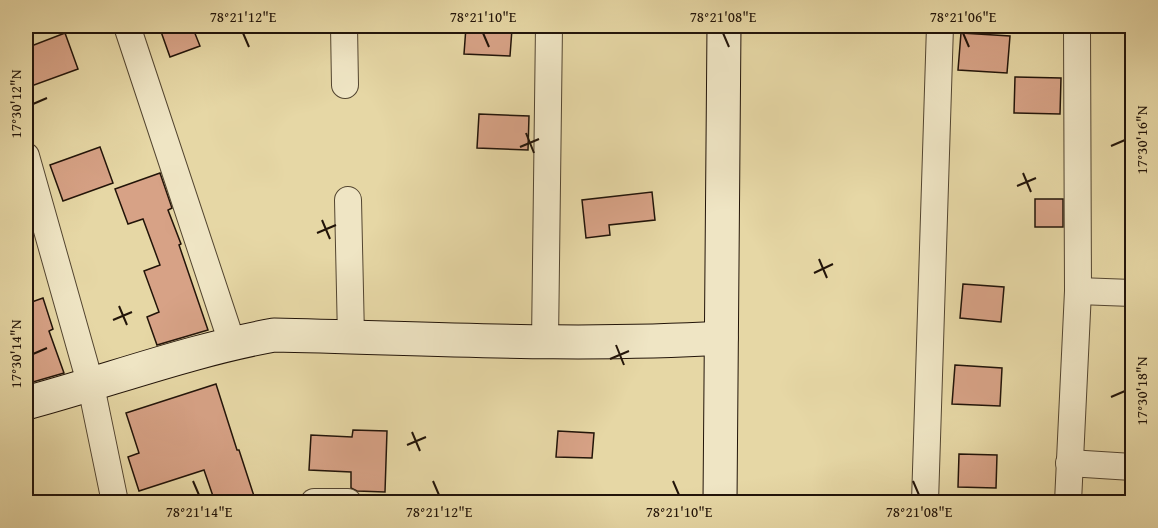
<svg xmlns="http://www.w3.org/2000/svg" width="1158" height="528" font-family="'Gentium Book Plus',serif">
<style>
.building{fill:#d7a286;stroke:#221409;stroke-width:1.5}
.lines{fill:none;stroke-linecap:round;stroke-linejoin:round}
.street-casing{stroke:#534530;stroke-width:28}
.secondary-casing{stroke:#221409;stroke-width:35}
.street{stroke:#efe5c4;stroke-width:26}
.secondary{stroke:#efe5c4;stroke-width:33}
.ticks{fill:none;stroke:#221409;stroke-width:2}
.neatline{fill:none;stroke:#221409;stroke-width:2}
.ticks-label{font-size:15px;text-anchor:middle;fill:#221409}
</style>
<rect width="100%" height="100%" fill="#e6d7a5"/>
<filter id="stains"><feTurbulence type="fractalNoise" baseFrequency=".00333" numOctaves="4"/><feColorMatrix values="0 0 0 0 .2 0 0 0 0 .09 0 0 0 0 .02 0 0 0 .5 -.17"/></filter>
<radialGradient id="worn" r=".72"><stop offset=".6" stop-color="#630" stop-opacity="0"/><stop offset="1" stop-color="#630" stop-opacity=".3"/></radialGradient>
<g class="building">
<path d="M159,26H192L200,46L170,57Z"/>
<path d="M466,27L512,29L510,56L464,54Z"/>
<path d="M65,33L78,69L26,88V48Z"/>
<path d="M961,33L1010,36L1007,73L958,70Z"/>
<path d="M1015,77L1061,78L1060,114L1014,113Z"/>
<path d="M479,114L529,116L528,150L477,148Z"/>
<path d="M100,147L113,183L63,201L50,165Z"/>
<path d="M160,173L172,208L168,210L181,244L179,245L208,330L157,345L147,317L159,312L144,271L160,265L143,219L128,224L115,189Z"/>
<path d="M652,192L655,220L609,225L610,235L586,238L582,200Z"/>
<rect x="1035" y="199" width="28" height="28"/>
<path d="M963,284L1004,287L1001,322L960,318Z"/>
<path d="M43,298L53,329L49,331L64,373L26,384V304Z"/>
<path d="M955,365L1002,368L1000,406L952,404Z"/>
<path d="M216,384L237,450H239L254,496L236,502H215L204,470L139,491L128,457L139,453L126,413Z"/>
<path d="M353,430L387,431L385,492L357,491L351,488V472L309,470L311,435L352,437Z"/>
<path d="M558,431L594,433L592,458L556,457Z"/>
<path d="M959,454L997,455L996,488L958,487Z"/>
</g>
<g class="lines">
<defs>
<g id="street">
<path d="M127,26L232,343"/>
<path d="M344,26L345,85"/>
<path d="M26,156L91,386L115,502"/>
<path d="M348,200L351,337"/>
<path d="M1078,291L1132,293"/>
<path d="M545,342L549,26"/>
<path d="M1069,463L1132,467"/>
<path d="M314,502H348"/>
<path d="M925,502L940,26"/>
<path d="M1068,502L1078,291L1077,26"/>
</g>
<g id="secondary">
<path d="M26,403C108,381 191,350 274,335C423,338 572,347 721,338"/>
<path d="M720,502L724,26"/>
</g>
</defs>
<use href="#street" class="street-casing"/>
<use href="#secondary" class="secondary-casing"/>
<use href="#street" class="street"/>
<use href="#secondary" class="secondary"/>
</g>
<path class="ticks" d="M243,33L249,47M483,33L489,47M723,33L729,47M963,33L969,47M33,104L47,98M526,133L534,153M1111,146L1125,140M520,147L539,139M1023,173L1031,192M1017,186L1036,178M322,220L330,239M317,233L336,225M819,259L827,278M814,273L833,264M119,306L127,325M113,320L132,312M616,345L624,365M33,354L47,348M610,359L629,351M1111,397L1125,391M412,432L420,451M407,445L426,437M193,481L199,495M433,481L439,495M673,481L679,495M913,481L919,495"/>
<rect width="1158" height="528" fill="none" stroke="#e6d7a5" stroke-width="66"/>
<rect x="33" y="33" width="1092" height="462" class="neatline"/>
<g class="ticks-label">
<text x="243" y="22">78°21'12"E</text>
<text x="483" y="22">78°21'10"E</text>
<text x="723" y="22">78°21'08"E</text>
<text x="963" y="22">78°21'06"E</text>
<text transform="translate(16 104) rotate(-90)" y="5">17°30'12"N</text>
<text transform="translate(1142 140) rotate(-90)" y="5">17°30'16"N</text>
<text transform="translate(16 354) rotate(-90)" y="5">17°30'14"N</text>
<text transform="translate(1142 391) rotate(-90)" y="5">17°30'18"N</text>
<text x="199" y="517">78°21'14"E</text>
<text x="439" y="517">78°21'12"E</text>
<text x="679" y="517">78°21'10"E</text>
<text x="919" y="517">78°21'08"E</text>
</g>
<rect width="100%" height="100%" filter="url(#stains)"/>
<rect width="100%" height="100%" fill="url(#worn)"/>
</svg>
